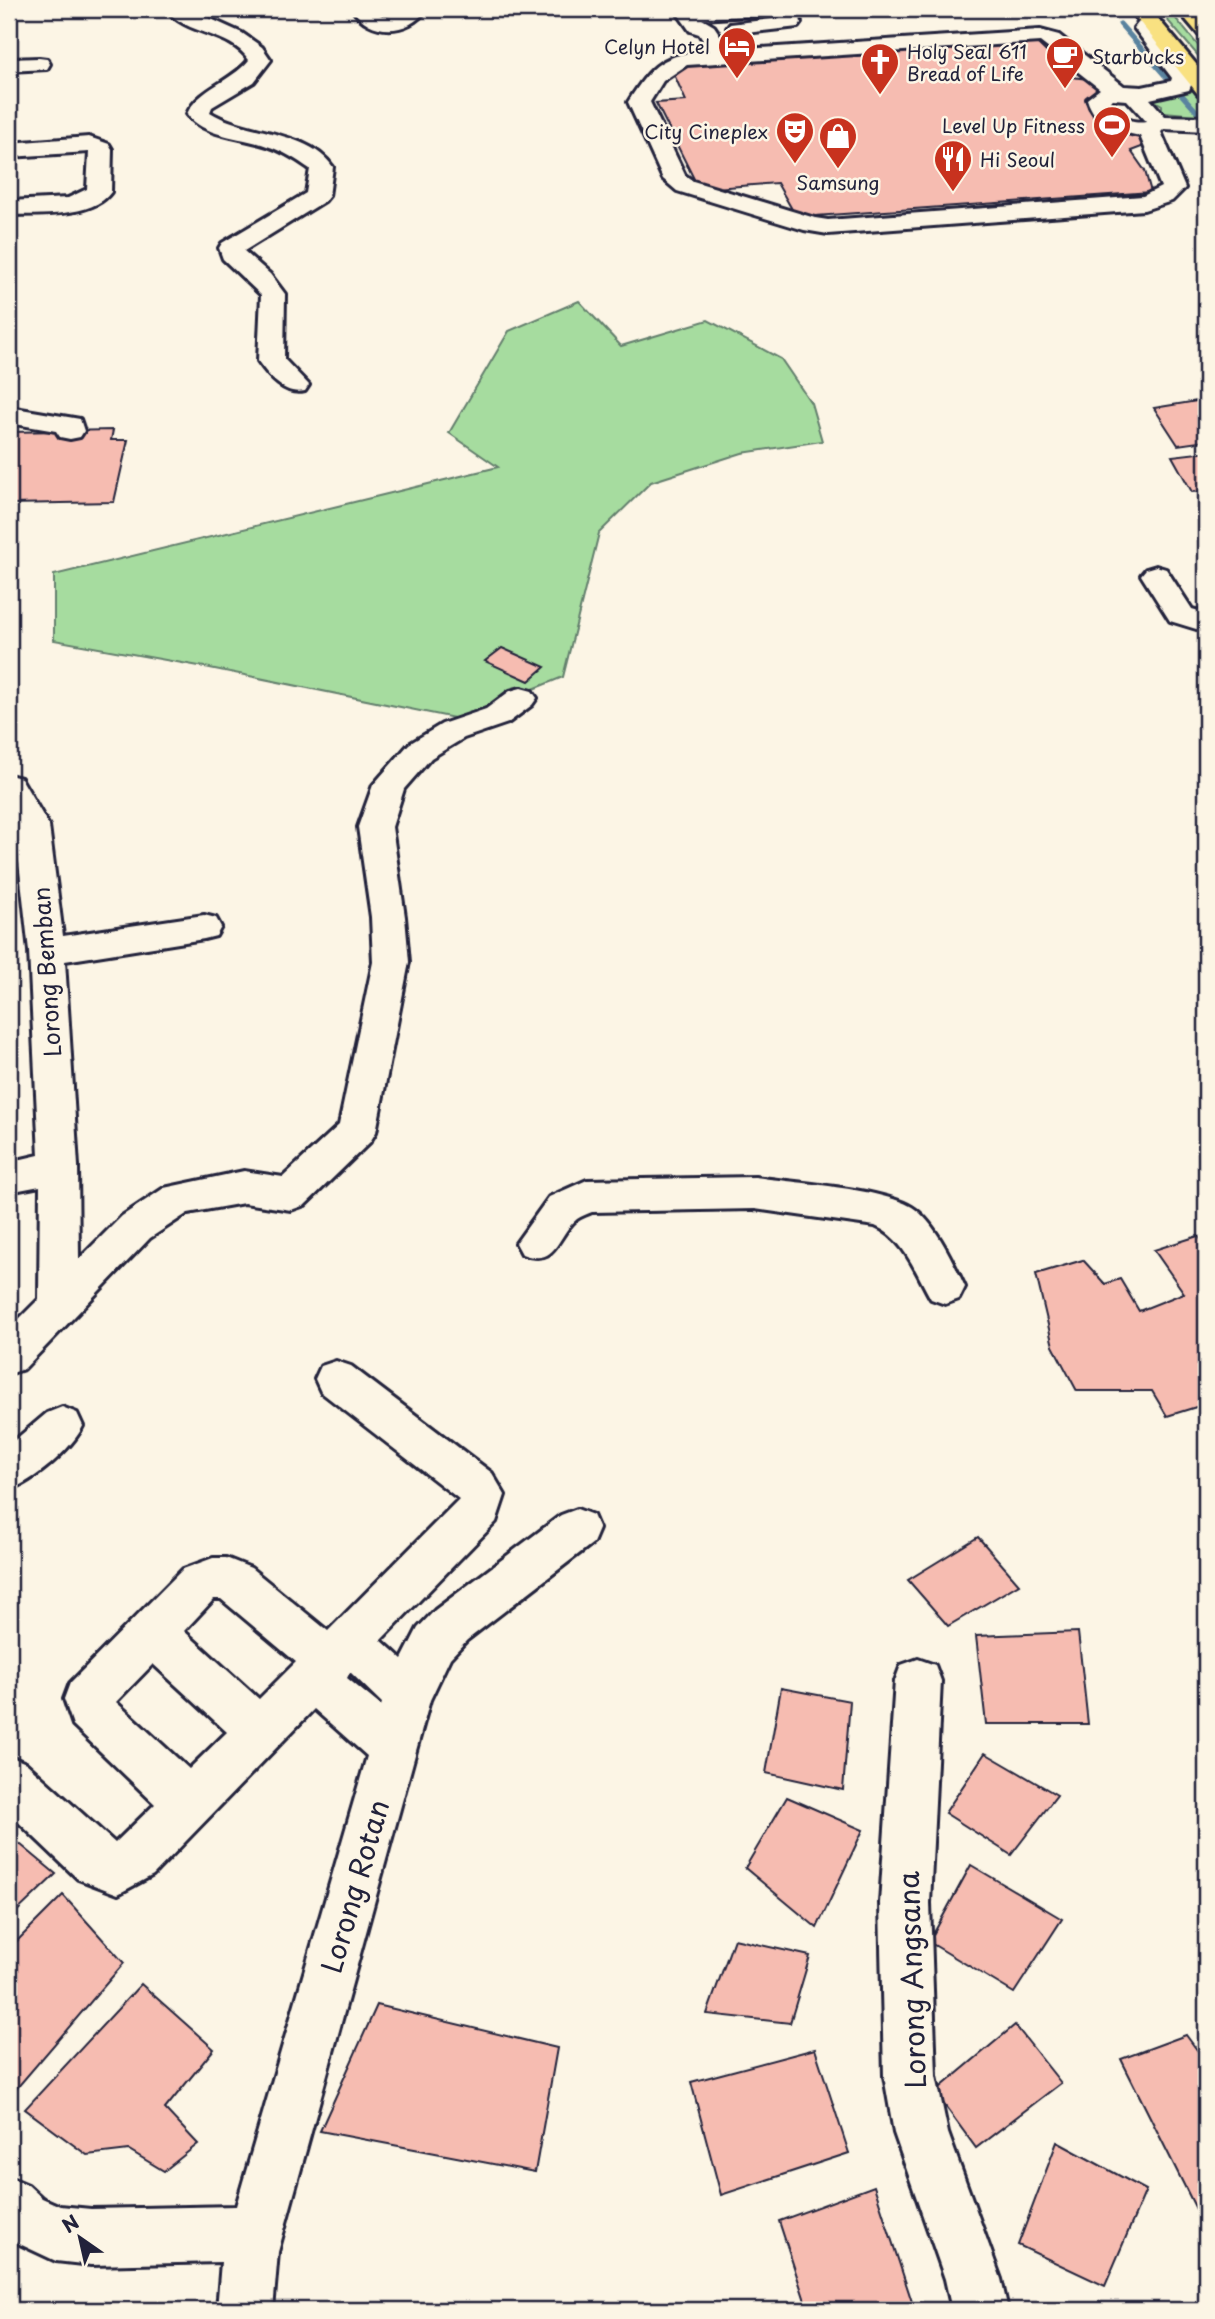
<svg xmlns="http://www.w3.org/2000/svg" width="1215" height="2319" font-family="'Playpen Sans',sans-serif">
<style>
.green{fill:#a6dc9f;stroke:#647f6d;stroke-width:2}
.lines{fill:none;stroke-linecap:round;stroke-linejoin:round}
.stream{stroke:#5a839f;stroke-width:5}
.building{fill:#f6bcb1;stroke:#22223b;stroke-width:2}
.minor-casing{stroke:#22223b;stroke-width:6}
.highway-casing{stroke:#22223b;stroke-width:6}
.minor{fill:#fcf5e5;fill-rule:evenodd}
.highway{fill:#f9e181;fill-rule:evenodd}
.labels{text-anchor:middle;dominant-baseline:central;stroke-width:5;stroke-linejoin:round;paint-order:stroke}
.far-poi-label{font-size:19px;fill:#22223b;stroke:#fcf5e5;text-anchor:end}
.street-label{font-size:23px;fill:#22223b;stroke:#fcf5e5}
.near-street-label{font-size:28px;fill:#22223b;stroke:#fcf5e5}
</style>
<rect width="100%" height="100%" fill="#fcf5e5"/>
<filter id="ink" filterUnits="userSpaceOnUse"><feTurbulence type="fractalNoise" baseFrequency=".0143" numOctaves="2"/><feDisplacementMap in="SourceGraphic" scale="14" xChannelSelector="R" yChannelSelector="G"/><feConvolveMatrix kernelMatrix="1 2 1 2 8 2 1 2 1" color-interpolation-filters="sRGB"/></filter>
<g filter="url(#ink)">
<g class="green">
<path d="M1158,9H1168L1206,55V65Z"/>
<path d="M1193,90L1206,104V116L1165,112L1162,110V105L1153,100Z"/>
<path d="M579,301L621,346L708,320L781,359L811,403L822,441L742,453L651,482L599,533L563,677L459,719L210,668L54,640V575L498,467L449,433L509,331Z"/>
</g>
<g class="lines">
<g class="stream">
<path d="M1120,24L1168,79"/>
<path d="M1181,94L1199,114"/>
</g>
</g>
<g class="building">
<path d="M890,9H1046L1047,11L892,15Z"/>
<path d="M1037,43L1072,77L1088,79L1098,84L1094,98L1145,140L1147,145L1131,151L1145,171L1151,192L801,217L793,211L777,183L715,188L696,183L656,103L686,101L672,70L679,65Z"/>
<path d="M1203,400L1206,405V441L1178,445L1154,408Z"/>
<path d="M113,430L111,440H128L114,502L9,504V432Z"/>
<path d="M1206,452V491L1192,492L1172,456Z"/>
<path d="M502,648L545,667L529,681L485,661Z"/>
<path d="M1198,1236L1206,1246V1404L1167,1416L1152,1391H1077L1053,1346L1036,1274L1083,1260L1105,1284L1120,1279L1139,1311L1184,1293L1154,1250Z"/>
<path d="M978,1537L1019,1584L948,1626L908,1580Z"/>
<path d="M1078,1632L1088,1724H986L976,1636Z"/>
<path d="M781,1688L850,1701L843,1790L766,1773Z"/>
<path d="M985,1753L1057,1795L1011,1855L945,1813Z"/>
<path d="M787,1797L863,1830L817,1928L745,1868Z"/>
<path d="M9,1835L56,1874L9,1919Z"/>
<path d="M971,1865L1062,1919L1014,1993L929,1942Z"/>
<path d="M63,1895L124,1963L10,2096L9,1949Z"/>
<path d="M734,1939L810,1956L790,2023L707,2014Z"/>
<path d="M141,1984L214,2049L165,2109L198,2144L164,2171L129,2150L87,2155L25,2109Z"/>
<path d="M377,2005L557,2048L535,2172L320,2131Z"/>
<path d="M1015,2025L1061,2083L976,2148L935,2092Z"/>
<path d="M1186,2035L1206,2062V2229L1121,2059Z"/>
<path d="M815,2049L849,2153L721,2195L691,2082Z"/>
<path d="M1057,2142L1146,2190L1105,2286L1018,2245Z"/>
<path d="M874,2186L913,2305L900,2310H808L779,2221Z"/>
</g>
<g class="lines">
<defs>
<g id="minor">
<path d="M166,9H189L242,33L262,47L271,60L254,82L212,107L210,112C245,134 308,130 333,167L329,196L325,201L244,251L270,274L285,294L284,359L309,385L305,391C285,396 269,377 258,361L261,295L223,259L219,248L222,243L306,193L310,169C297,160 283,151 267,146C243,137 203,137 187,114C199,88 231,82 249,60C230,31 186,36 166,9Z"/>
<path d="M352,9H373C386,22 389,15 404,9C410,7 420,9 427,9C408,36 370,36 352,9Z"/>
<path d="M773,9L770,13L763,15L702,19L714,26L730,50L1040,30L1059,35L1124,86L1142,87L1171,81L1172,78L1134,28L1143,17H1157L1160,21L1155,28L1194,78L1189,90L1150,99L1165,116L1206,117V131L1164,129L1161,132L1185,188L1172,201L1144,210L828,234L804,230L677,191L663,179L628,102C653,63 663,54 710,51L699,34L690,31L678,14L681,10ZM1040,42L1100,89L1087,99C1095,125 1116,131 1140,136L1161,187L1143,196L828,220L815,218L693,181L685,175L650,102L663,81L687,65ZM1113,99L1127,100L1146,121C1132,124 1114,116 1110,101Z"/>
<path d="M779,9H799L801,23L798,27L737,34L730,32L727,28L730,24L780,18Z"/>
<path d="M1047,9H1077L1074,13H1050Z"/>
<path d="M39,58L47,59L50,64L47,69L9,71V59Z"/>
<path d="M89,137L109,144L112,149L111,192C93,218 37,214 9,215V201L68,198L87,189L89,152L9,157V143Z"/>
<path d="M9,407L80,419L84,431L80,437L70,439L60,437L56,431L9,423Z"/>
<path d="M1156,566L1166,569L1192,609L1206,613V632L1170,621L1141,575L1146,569Z"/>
<path d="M521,688L532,691L537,698L532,705L508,723L464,738L431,758L404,789L392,827L405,917L409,962L376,1132L370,1142L305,1205L291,1210L244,1203L188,1213L150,1238L24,1369L9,1374V1329L39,1299L40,1186L9,1192V1162L39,1155L29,951L15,826L9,814V775L21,778L49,826L63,936L204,915L216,918L221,927L216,936L204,939L65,961L78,1166L79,1259L122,1216L164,1188L244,1171L283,1177L339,1125L373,962L371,917L358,827L373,785L409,744L442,724L486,709L510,691Z"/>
<path d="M755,1177C795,1183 880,1188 912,1207C935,1221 954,1264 965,1287L959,1299L945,1304L931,1299C916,1273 904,1238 875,1226L755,1209L592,1212C587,1214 581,1216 577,1219C555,1237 558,1267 522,1254L516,1243L549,1197L587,1180Z"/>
<path d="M336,1361L351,1366L492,1473L505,1495L496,1522L381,1640L402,1659L418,1628L435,1610L561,1515L577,1509L593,1515L599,1529L593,1543L467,1640L450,1658L430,1700L278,2252L273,2310H217L221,2262L91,2265L56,2261L9,2239V2177L28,2185L42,2198L60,2206L91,2209L236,2206L367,1756L314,1709L153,1875L118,1894L78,1879L9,1813V1756L26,1763L115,1843L155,1804L73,1725L64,1699L70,1683L183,1569L213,1558H226L251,1568L328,1631L459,1499L321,1392L315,1379L321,1366ZM214,1599H221L296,1662L259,1699L184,1631ZM153,1664L227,1732L189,1769L116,1702ZM350,1672L382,1703L381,1706L347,1678Z"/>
<path d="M62,1407L77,1413L83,1426C72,1449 33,1482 9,1490V1445L47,1413Z"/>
<path d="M918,1659L935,1665L941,1681L930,1903L936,2076L948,2133L1001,2279L1008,2310H952L945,2279L894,2133L884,2076L880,1903L895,1681L901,1665Z"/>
</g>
<g id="highway">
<path d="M1129,9H1150L1206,76V95L1198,94Z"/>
<path d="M1177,9H1198L1206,18V37L1199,35Z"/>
</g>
</defs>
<use href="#minor" class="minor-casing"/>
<use href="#highway" class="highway-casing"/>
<use href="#minor" class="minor"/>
<use href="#highway" class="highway"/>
</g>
</g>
<defs>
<symbol id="hotel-pin" viewBox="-11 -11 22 30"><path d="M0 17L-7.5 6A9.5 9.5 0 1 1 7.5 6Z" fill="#c8321e" stroke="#fcf5e5"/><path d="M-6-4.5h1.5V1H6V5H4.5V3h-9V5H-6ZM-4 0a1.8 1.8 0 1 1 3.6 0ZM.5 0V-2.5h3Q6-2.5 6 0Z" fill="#fff"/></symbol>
<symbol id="cafe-pin" viewBox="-11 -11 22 30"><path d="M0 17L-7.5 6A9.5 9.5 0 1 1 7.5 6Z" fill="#c8321e" stroke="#fcf5e5"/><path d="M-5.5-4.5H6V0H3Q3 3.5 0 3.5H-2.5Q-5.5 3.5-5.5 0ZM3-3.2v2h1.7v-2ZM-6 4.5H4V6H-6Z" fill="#fff"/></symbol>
<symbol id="church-pin" viewBox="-11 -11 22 30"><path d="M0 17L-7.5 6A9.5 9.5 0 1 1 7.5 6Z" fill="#c8321e" stroke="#fcf5e5"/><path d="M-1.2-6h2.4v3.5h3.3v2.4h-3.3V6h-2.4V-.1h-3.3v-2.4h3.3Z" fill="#fff"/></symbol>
<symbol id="stadium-pin" viewBox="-11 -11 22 30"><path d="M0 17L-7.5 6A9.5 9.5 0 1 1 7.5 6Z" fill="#c8321e" stroke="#fcf5e5"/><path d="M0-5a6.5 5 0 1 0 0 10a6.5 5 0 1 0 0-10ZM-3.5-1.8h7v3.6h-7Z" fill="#fff"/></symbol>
<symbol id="theatre-pin" viewBox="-11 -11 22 30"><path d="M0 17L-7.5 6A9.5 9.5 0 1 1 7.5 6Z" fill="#c8321e" stroke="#fcf5e5"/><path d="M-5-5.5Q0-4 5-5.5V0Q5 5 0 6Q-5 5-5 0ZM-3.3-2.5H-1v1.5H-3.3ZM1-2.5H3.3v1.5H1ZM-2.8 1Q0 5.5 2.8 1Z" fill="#fff"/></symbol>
<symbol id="shop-pin" viewBox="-11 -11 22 30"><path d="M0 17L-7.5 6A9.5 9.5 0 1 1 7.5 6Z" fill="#c8321e" stroke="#fcf5e5"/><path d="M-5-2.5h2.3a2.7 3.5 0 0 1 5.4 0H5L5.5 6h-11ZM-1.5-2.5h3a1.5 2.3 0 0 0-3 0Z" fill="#fff"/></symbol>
<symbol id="restaurant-pin" viewBox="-11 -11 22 30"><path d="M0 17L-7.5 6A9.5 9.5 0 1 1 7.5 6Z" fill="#c8321e" stroke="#fcf5e5"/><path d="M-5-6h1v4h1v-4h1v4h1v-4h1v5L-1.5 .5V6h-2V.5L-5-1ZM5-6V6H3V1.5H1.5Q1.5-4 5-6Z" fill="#fff"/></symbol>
</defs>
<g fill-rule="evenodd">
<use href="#hotel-pin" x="715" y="24" width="44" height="60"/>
<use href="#cafe-pin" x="1043" y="34" width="44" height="60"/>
<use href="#church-pin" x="858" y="40" width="44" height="60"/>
<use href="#stadium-pin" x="1090" y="103" width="44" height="60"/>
<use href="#theatre-pin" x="773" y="109" width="44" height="60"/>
<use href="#shop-pin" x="816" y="114" width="44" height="60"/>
<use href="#restaurant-pin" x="931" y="137" width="44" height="60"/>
</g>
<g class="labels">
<g class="far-poi-label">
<text x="710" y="46">Celyn Hotel</text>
<text x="907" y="51" text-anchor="start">Holy Seal 611<tspan x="907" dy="22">Bread of Life</tspan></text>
<text x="1092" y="56" text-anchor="start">Starbucks</text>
<text x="1085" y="125">Level Up Fitness</text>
<text x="768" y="131">City Cineplex</text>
<text x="980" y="159" text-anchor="start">Hi Seoul</text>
<text x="838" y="182" text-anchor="middle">Samsung</text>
</g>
<g class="street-label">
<text transform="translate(46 972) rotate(-94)">Lorong Bemban</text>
</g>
<g class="near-street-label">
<text transform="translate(354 1886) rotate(-74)">Lorong Rotan</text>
<text transform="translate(911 1980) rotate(-92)">Lorong Angsana</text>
</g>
</g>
<rect width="1215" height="2319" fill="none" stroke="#fcf5e5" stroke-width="35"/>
<rect x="18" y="18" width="1180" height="2284" fill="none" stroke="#22223b" stroke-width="2.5" filter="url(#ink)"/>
<g transform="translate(80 2238) rotate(326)" stroke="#fcf5e5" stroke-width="5" paint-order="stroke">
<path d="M0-5L12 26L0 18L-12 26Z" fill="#22223b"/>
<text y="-10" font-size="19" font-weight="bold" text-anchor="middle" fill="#22223b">N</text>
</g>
</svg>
